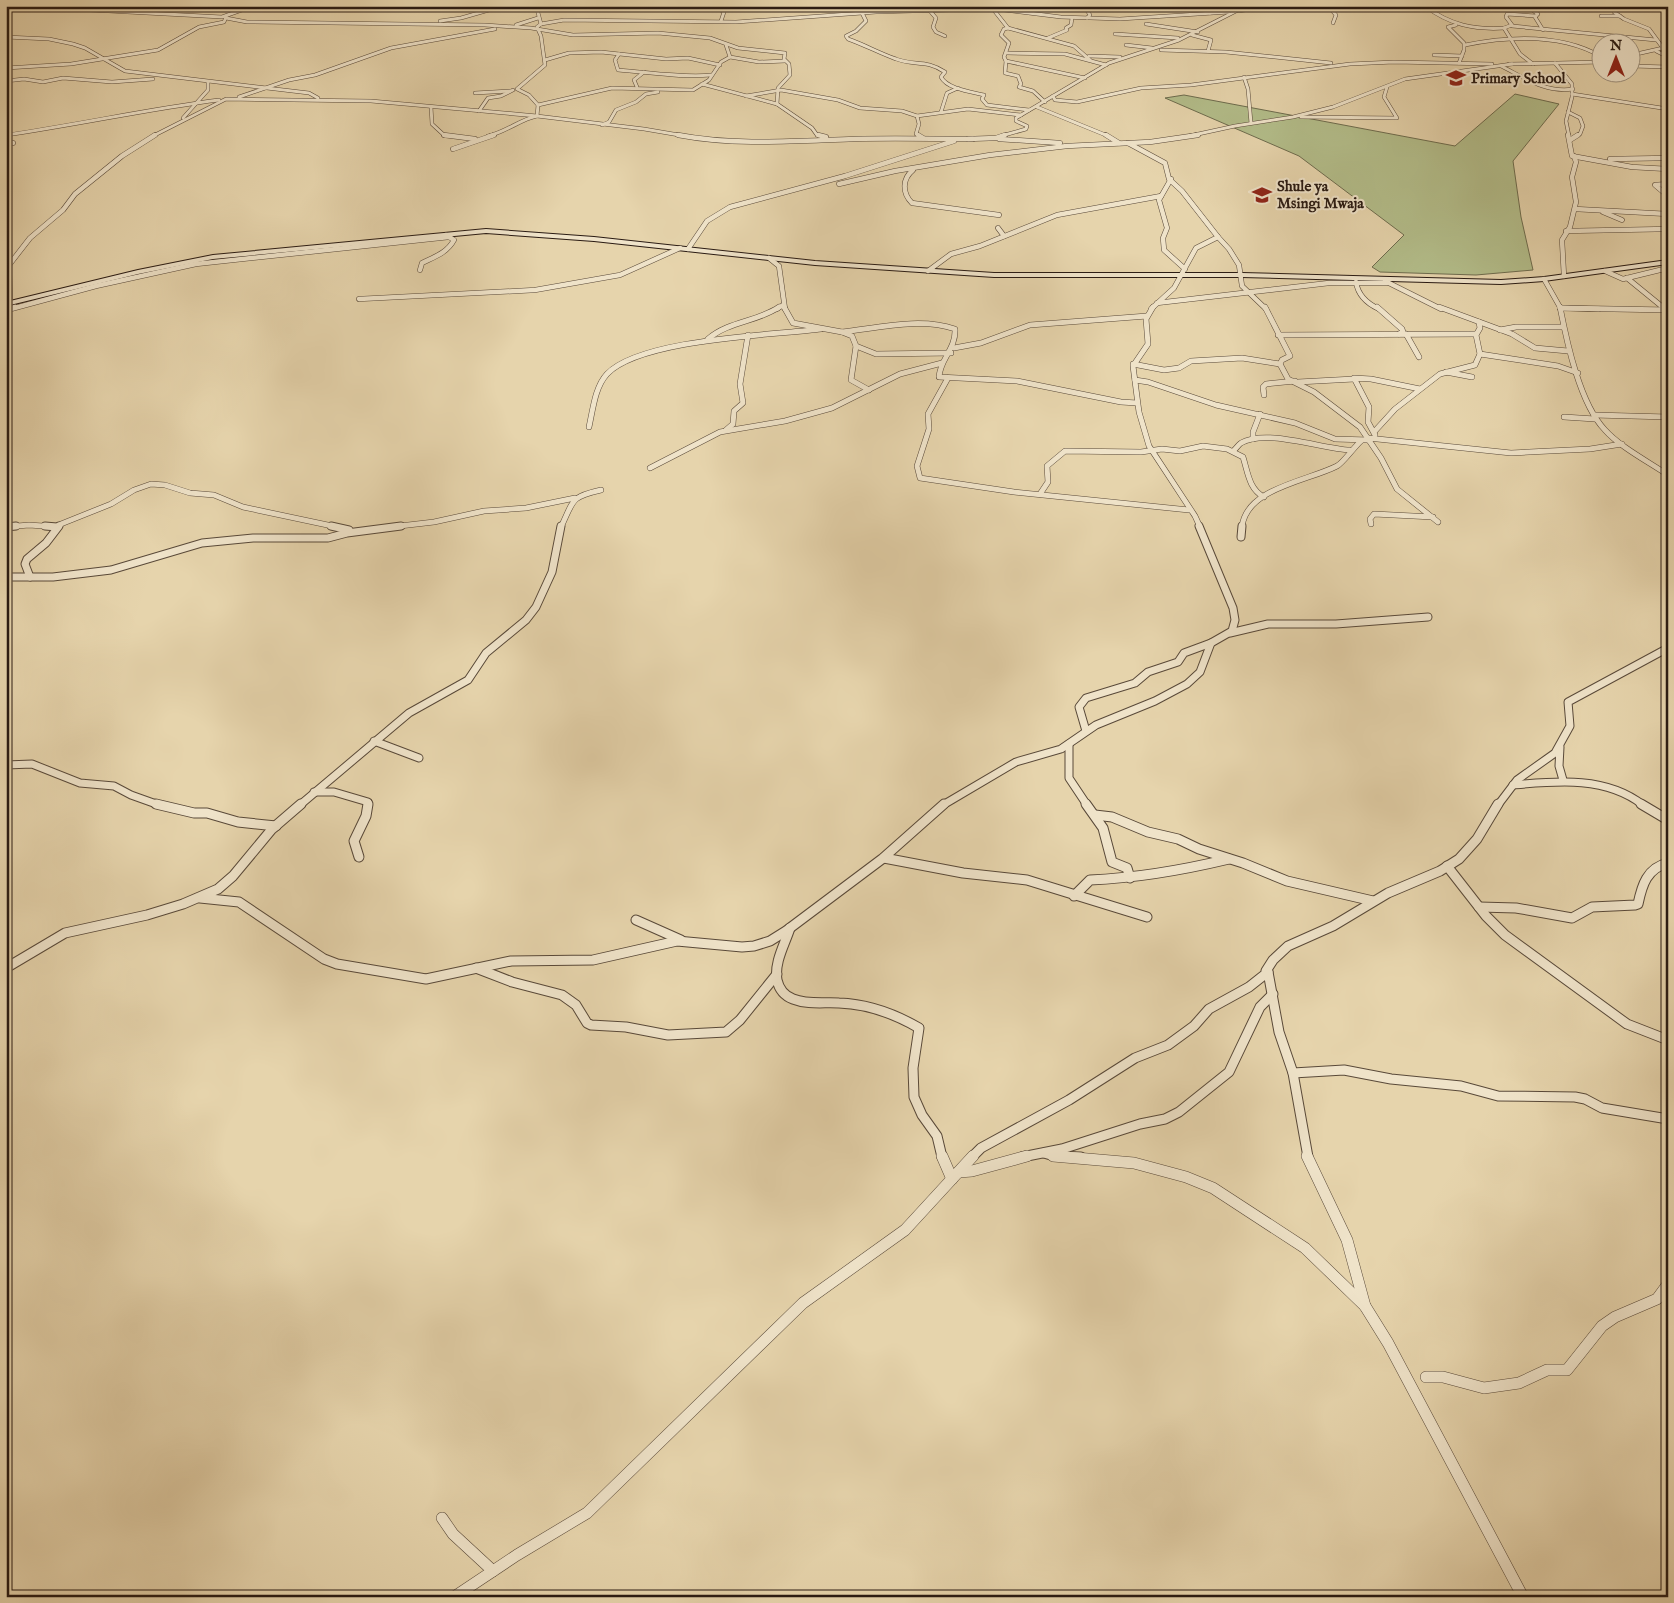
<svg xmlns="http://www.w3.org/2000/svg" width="1674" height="1603" font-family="'IM FELL English',serif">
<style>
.green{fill:#b3bd8a;stroke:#6e6c4e}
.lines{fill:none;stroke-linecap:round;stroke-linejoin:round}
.street-far5-casing{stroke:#594939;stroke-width:4}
.street-far4-casing{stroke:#594939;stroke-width:5.5}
.street-far3-casing{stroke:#594939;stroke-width:6}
.street-far2-casing{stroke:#594939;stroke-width:9}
.street-far1-casing{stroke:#594939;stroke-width:11}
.street-casing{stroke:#594939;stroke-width:12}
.secondary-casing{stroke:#2a1b13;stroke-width:2}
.street-far5{stroke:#efe3c9;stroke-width:3}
.street-far4{stroke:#efe3c9;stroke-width:4.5}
.street-far3{stroke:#efe3c9;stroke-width:5}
.street-far2{stroke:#efe3c9;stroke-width:7}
.street-far1{stroke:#efe3c9;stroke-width:9}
.street{stroke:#efe3c9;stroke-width:11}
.secondary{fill:#efe3c9;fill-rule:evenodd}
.labels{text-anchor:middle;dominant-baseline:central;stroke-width:4;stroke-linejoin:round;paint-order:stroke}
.far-poi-label{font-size:15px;font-weight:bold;fill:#2a1b13;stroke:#efe3c9;text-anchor:start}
</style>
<rect width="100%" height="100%" fill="#e6d4ac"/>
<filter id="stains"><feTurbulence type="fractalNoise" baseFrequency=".004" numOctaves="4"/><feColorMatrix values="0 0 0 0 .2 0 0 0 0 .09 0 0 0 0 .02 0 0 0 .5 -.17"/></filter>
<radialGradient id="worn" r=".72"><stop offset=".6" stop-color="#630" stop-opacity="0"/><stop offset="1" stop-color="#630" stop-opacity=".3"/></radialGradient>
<path class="green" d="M1515,94L1559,104L1513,161L1521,217L1533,270L1476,275L1380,272L1372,267L1404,235L1299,156L1165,98L1184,95L1455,146Z"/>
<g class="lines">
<defs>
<g id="street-far5">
<path d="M14,6L222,17L253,6"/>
<path d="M714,6L724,12L721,21"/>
<path d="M1084,6L1090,15L1087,18"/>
<path d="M1193,6L1210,13"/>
<path d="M1328,6L1336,15L1333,23"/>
<path d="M1425,6C1450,25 1474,30 1505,28"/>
<path d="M1532,6L1531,9L1538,14L1535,17L1543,30"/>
<path d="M1599,6L1620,10"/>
<path d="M1624,6L1614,12L1624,19L1649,29L1663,48L1632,55"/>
<path d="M981,7L1061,17L1120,19L1229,12"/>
<path d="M1329,7H1345"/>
<path d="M993,9L1008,28L1074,46L1090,60"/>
<path d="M1015,9L1051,6"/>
<path d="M930,11L936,18L933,27L936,32L945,36"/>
<path d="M1239,11L1268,6"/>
<path d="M862,13L866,21L856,31L846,36L848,39C865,45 879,53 896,59C914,66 926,59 945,72L941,77C947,89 972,92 984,95L982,99L987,105L1029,110"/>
<path d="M1601,16H1620"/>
<path d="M226,18L247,22L485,25L531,28L573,35L658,33L710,38L738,48L785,53L784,59L789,64L790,75L778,88L777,104L812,128L817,135L823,136"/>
<path d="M440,21L461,18L503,6"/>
<path d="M541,24L564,20L736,22L876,12L986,9"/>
<path d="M1146,24L1198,32"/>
<path d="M516,25L538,18"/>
<path d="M1456,25L1448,27L1464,43V50L1459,63"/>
<path d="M1512,26L1656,40"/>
<path d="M1008,28L1004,29L1001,35L1009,43L1004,57L1006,61L1085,78"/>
<path d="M1115,34L1178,38"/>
<path d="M1192,35L1211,40L1208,51"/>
<path d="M6,37L49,39L73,44L85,48L125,71L309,93L318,98"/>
<path d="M1048,38L1067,30L1066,28L1071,25L1072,18"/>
<path d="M1126,45L1152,48"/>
<path d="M1465,45C1510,36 1561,33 1602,57"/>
<path d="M1161,50L1226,52L1331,63"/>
<path d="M1656,51L1668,57"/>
<path d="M1007,53L1065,54L1106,65"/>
<path d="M619,54L615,60L618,70C648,72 682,78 711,75"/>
<path d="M1434,55L1462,56"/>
<path d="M1089,56L1120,57"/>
<path d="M730,57L759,62L785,61"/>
<path d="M545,60L569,53L601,52L666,59L688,58L720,65"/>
<path d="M1006,61L1005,73L1018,76L1021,84L1019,87L1033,91L1045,102"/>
<path d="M1555,63L1572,84V97L1566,121L1569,136"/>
<path d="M1509,64L1602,62"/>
<path d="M1533,64L1520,54L1504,28L1512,25L1506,17L1507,14L1536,16"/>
<path d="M1501,66C1525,78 1545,93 1573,89"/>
<path d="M1632,66L1668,67"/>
<path d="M6,68L71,64L158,50L199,27L224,22L226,17"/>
<path d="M1244,77L1248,89L1251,123"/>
<path d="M6,81L24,79L43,82L63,78L112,82L153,79"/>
<path d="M702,84L777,104"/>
<path d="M637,87L634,80L644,72"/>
<path d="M475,93L510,91"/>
<path d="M1572,94L1668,109"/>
<path d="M746,96L781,90L838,100L860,108L902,111L917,116L919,124L916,134L920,136"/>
<path d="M1053,96L1055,100L1077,102L1141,88L1191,85L1350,64L1394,62L1492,64"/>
<path d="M239,97L289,80L315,75L391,48L495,29"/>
<path d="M538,105L612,88L693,90L709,80L721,62L730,57L726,45"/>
<path d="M431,107L432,124L445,136H449"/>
<path d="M1037,107L1108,136"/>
<path d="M479,111L488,98L501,96L513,90"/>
<path d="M941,112L947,93L958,88"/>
<path d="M1568,112L1580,118L1583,126L1580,134L1576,136"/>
<path d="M917,116L968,109L1021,115"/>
<path d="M1301,117L1397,118L1384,97L1387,87"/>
<path d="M183,118L208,90V82"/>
<path d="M602,125L609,122L616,110L636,102L646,94L658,92"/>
<path d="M6,135C77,125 148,109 219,100"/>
<path d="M153,136L226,99L371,101L537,116L644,129L685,136"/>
<path d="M488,136C506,132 521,119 537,116L538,105L529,95L517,89L545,65L541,36L537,27L541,24L537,9L543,6"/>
<path d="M1001,136L1026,129L1027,126L1016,121V118L1109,63L1179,40L1246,6"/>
<path d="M1189,136L1235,126L1293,117L1333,107L1405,79L1512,64"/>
</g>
<g id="street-far4">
<path d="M444,135L475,139"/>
<path d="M678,135C736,146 795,141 854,139C894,138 933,139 973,139"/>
<path d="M818,135L826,137"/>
<path d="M918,135L923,138"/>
<path d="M1106,135L1119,143"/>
<path d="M1568,135L1572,156L1632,167L1668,169"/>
<path d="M968,139L996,138L1005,135"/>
<path d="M999,139L1060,143"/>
<path d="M1570,140L1578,135"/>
<path d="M6,143H13"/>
<path d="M1128,143L1165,163L1169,179L1182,191L1218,237L1196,248L1174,288L1151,309"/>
<path d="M453,149L494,135"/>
<path d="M1610,159L1668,158"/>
<path d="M913,170C902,179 902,193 912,203L999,215"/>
<path d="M1171,179L1159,200L1167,228L1163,238L1164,250L1185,269"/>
<path d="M839,184L895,171L990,155L1067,146L1150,142L1198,135"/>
<path d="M1668,184L1655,185L1668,196"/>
<path d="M1575,209L1668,214"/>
<path d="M1603,212L1622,220"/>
<path d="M998,228L1004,236"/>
<path d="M1566,231L1668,229"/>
<path d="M1218,237L1229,249L1239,265L1242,286L1266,309"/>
<path d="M688,249L707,221L730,207L845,176L954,141"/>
<path d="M769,258L779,266L785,309"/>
<path d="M420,270L422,263C434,257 447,253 454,240L446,235"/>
<path d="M928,271L951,254L980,246L1057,215L1161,196"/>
<path d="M1605,271L1623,279L1668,268"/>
<path d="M1564,276L1562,240L1570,227L1576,202L1572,177L1576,162L1574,156"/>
<path d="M1627,278L1665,309"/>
<path d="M1544,279L1561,309"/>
<path d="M1385,281L1441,309"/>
<path d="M1356,282C1358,295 1368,304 1379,309"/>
<path d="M359,299L535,290L620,275L680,248"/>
<path d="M10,303L9,265L30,238L63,210L75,194L122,156L155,135"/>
<path d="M1157,303L1329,283H1388"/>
<path d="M1560,308L1599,309"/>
<path d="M11,309L96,286L196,264L449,237"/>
<path d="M777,309L783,305"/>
</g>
<g id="street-far3">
<path d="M784,307L793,323L842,332L852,336L856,346L851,380L869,390"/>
<path d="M1153,307L1146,319L1148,344L1133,366L1139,412L1149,446L1195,516L1200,527"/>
<path d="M1265,307L1290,356L1282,360L1280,364L1288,379L1314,392L1360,427L1381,458L1397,489L1438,522"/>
<path d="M1377,307L1402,329L1403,332L1399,334"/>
<path d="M1439,307L1512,334L1535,348L1568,351"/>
<path d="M1560,307C1567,343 1580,404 1605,430C1620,447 1649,462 1668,475"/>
<path d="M1664,307L1668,311"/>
<path d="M1560,308L1668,310"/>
<path d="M6,310L15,307"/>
<path d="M1500,330L1516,327H1563"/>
<path d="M842,332C878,328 920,317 955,329C956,349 940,359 939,377L1017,381L1121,402L1137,403"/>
<path d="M1406,334L1419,357"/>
<path d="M1278,335L1476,334"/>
<path d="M708,339C729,321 757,322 779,307"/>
<path d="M856,346L876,354L951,353"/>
<path d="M954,348L981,343L1030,325L1147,316"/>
<path d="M1480,354L1558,366L1578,373"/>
<path d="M1133,364L1164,370L1179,368L1191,361L1242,358L1280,364"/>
<path d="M1446,372L1472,377"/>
<path d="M948,378L928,414L929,429L917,466L920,478L1014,492L1189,510"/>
<path d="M1135,380L1148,382L1216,405L1295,423L1335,439L1368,440"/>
<path d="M1298,382L1354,379"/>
<path d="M1264,395L1263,387L1266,384L1295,381"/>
<path d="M1594,415L1668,417"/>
<path d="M1564,417L1595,419"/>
<path d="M589,427C593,409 595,387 607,374C640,339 773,335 821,329"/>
<path d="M726,430L733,424L734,411L743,403L740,384L748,335"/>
<path d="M1374,432L1395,409L1440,374L1475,365L1480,354L1476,335L1480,328L1479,322"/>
<path d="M1375,435L1368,422L1369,407L1354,378L1371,379L1420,389"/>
<path d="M1368,438L1511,453L1590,449L1622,444"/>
<path d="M1253,439V432L1260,414"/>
<path d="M1233,451C1236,449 1238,445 1241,443C1266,428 1322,449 1350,450"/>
<path d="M650,468L720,432L785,421L832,408L900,374L942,363"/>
<path d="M1040,494L1048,482L1047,466L1065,451L1141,452L1162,449L1180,451L1203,446L1227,449L1243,457C1248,473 1249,489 1264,497"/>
<path d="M1371,524L1370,519L1374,514L1433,517"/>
<path d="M6,527L29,525L57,527"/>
<path d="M58,527L61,524L111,504L134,490L151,484L165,485L190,493L214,495L243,507L337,527"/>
<path d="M391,527L434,522L484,511L526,508L575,498"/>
<path d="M561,527C574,500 570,497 601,490"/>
<path d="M1242,527C1246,488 1308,481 1337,466C1343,463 1354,447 1361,441"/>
</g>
<g id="street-far2">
<path d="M45,526L57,527"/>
<path d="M331,526L349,530"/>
<path d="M6,527L16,526"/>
<path d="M1241,537L1242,526"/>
<path d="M6,577H53L111,570L202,543L253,538H328L347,533L401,526"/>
<path d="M30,577L25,564L27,559L46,543L59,526"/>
<path d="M1230,633L1268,624H1336L1428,617"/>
<path d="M1086,731L1079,707L1086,698L1135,683L1148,672L1178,662L1184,653L1211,643"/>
<path d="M374,741L419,758"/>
<path d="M1069,744V778L1087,805"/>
<path d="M1560,747L1559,766L1563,780"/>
<path d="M6,765L32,764L80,783L114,786L131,795L159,805"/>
<path d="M1513,785C1557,781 1606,776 1643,805"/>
<path d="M314,792H334L368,802V805"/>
<path d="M300,805L409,713L468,680L486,653L526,620L536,607L552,572L561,526"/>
<path d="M943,805L1016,762L1061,749L1096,725L1155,701L1187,684L1200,672L1211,643L1232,631L1235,620L1233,608L1199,526"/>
<path d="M1498,805L1517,780L1555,753L1570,726L1568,702L1668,648"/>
</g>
<g id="street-far1">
<path d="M156,804L194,813H207L238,822L276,826"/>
<path d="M1086,804L1103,828L1112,862L1127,868L1130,878"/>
<path d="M1641,804L1668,820"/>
<path d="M1095,815L1112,817L1148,832L1178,839L1199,849L1243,863L1287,881L1373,901"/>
<path d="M359,857L354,841L366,816L368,804"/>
<path d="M884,858L963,873L1027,880L1147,917"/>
<path d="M1447,866L1486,916L1505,935L1627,1024L1668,1040"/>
<path d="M1074,896L1090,880C1138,878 1183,870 1229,859"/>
<path d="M200,898L239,902L324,959L337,964L426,979L511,961L593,960L677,941L742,947L754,946L770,941L786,931L882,859L944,804"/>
<path d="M1479,907L1516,908L1572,918L1592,907L1635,905L1638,904C1642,885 1647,868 1668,863"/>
<path d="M636,920L681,940"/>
<path d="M790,928C785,944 774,962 777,980C779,989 785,996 793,999C808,1005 824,1002 839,1003C867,1004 895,1014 919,1028L913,1068L914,1097L922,1115L937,1136L942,1157"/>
<path d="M6,968L65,933L147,915L183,904L218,889L233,876L272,829L301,804"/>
<path d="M476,968L512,982L562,995L576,1005L587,1023L591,1025L626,1027L668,1035L726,1032L740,1020L777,974"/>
<path d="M1268,972L1279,1032L1293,1073L1308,1157"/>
<path d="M1293,1073L1344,1070L1391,1079L1461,1086L1498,1096L1575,1097L1585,1099L1602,1108L1668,1119"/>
<path d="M1044,1153L1054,1156L1081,1157"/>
<path d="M972,1157L981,1148L1069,1100L1135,1058L1168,1045L1194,1026L1209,1009L1249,987L1268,972L1266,971L1273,960L1288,946L1333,926L1388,893L1440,871L1459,859L1477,839L1498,804"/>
<path d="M1022,1157L1062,1149L1140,1124L1165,1119L1179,1112L1229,1072L1260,1007L1273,994"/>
</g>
<g id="street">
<path d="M942,1156L952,1179"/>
<path d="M1053,1156L1134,1163L1186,1177L1213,1188L1305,1248L1365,1306"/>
<path d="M1307,1156L1347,1240L1365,1306L1388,1343L1523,1597"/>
<path d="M959,1172L972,1171L1027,1156"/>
<path d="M1426,1377H1443L1484,1388L1519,1383L1547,1370H1567L1602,1326L1615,1317L1657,1299L1668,1284"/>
<path d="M442,1518L453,1534L493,1571"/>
<path d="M454,1597L517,1555L587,1513L803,1303L905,1230L973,1156"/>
</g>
<path id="secondary" d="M486,229L594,237L815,261L994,273H1242L1501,280L1544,277L1668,260V264L1544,281L1501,284L1242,277H994L815,265L594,241L486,233L213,259L138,274L6,306V302L138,270L213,255Z"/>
</defs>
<use href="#street-far5" class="street-far5-casing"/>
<use href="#street-far4" class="street-far4-casing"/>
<use href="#street-far3" class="street-far3-casing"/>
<use href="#street-far2" class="street-far2-casing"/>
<use href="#street-far1" class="street-far1-casing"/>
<use href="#street" class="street-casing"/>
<use href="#secondary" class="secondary-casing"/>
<use href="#street-far5" class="street-far5"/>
<use href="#street-far4" class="street-far4"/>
<use href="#street-far3" class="street-far3"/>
<use href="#street-far2" class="street-far2"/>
<use href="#street-far1" class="street-far1"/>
<use href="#street" class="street"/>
<use href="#secondary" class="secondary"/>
</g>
<defs>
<symbol id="school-bare" viewBox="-9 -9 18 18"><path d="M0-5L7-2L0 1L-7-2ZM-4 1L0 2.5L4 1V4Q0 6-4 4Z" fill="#8f2418" stroke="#efe3c9" stroke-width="2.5" paint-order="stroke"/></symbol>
</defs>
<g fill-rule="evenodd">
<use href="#school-bare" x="1442" y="64" width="28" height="28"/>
<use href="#school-bare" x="1248" y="181" width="28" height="28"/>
</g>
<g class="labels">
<g class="far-poi-label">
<text x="1471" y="78">Primary School</text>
<text x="1277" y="186">Shule ya<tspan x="1277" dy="17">Msingi Mwaja</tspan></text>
</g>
</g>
<rect width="1674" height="1603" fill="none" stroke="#e6d4ac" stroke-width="25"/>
<rect x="8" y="8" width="1659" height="1588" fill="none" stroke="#2a1b13" stroke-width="2.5"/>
<rect x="12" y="12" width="1649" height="1578" fill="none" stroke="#2a1b13"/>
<g transform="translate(1616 58)"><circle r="24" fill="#efe3c9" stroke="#a09380"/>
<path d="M0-4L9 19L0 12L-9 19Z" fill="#8f2418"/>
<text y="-8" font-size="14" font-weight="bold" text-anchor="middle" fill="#2a1b13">N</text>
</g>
<rect width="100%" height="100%" filter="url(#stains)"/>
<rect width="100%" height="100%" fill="url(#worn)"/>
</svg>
